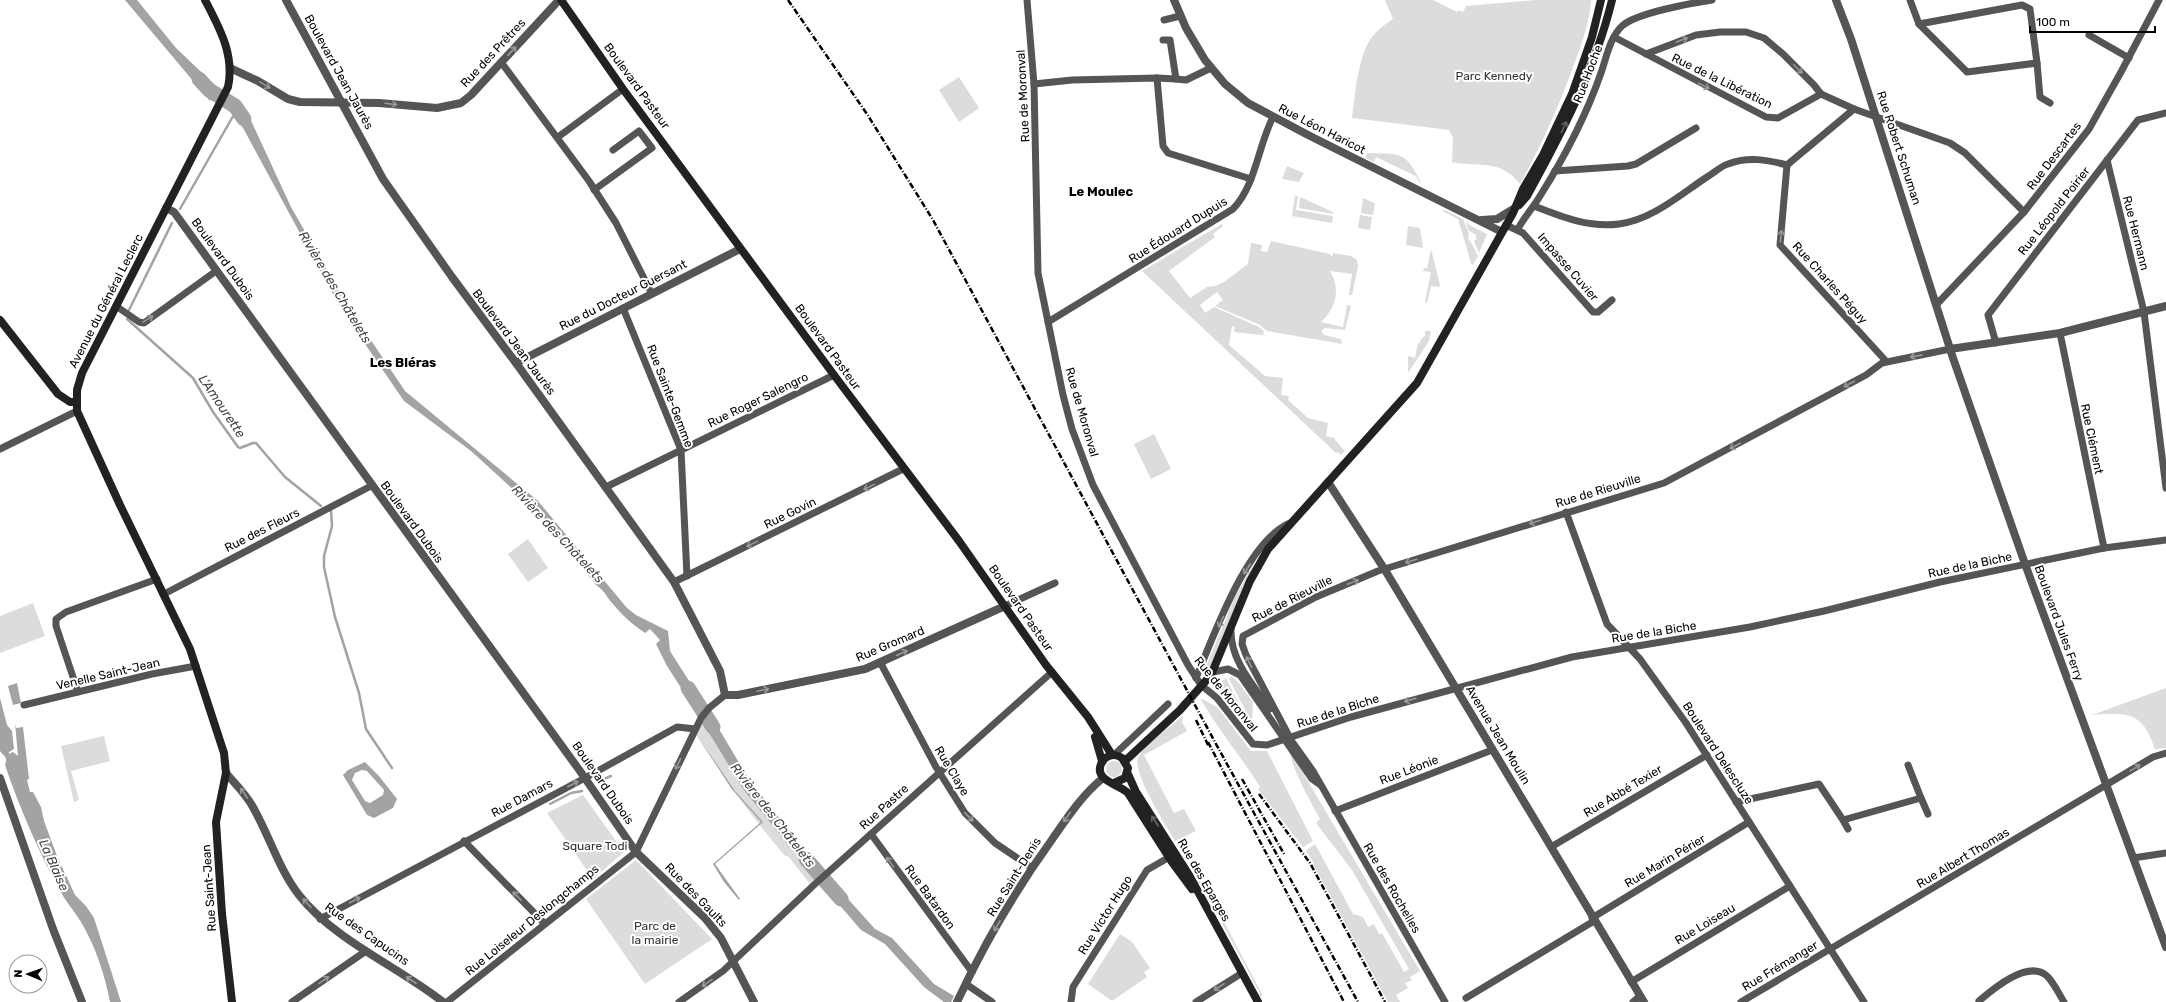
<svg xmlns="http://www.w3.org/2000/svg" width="2166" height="1002" font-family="Rubik,sans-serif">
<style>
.green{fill:#dcdcdc}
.water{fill:#a3a3a3;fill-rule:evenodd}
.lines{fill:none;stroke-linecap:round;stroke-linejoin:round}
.stream{stroke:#a3a3a3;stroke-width:2.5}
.river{stroke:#a3a3a3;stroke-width:15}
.minor{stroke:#555;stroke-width:7}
.tertiary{stroke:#555;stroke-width:8}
.secondary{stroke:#222;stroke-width:8}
.rail{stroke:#000;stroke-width:2.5;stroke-dasharray:6 2 1 2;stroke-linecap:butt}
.oneway{stroke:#999}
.oneway2{stroke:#646464}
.labels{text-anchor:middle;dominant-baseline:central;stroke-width:4;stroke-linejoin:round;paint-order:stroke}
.street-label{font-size:12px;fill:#000;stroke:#fff}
.park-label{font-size:12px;fill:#333;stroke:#fff}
.neighbourhood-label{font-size:13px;font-weight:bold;fill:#000;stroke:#fff}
.water-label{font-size:13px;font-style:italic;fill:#444;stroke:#fff}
</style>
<rect width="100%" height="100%" fill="#fff"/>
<g class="green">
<path d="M1385,0H1433L1457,12L1458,10L1463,12L1466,6L1535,0H1591C1590,20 1583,40 1576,59C1561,102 1542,144 1520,184C1499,158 1481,168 1452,162L1453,138L1449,130L1352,118C1355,95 1358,55 1372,37C1378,29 1386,24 1393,19Z"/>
<path d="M959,77L979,108L959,122L939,90Z"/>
<path d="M1367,153C1401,154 1406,151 1421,183L1418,181L1416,176L1376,157L1374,162L1365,158Z"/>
<path d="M1287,166L1304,173L1299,182L1282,179Z"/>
<path d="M1295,196H1298L1296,210L1333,216L1332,223L1292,216Z"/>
<path d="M1300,197L1333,212V214L1299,208Z"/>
<path d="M1363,198L1375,203L1373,215L1361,213Z"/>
<path d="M1444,210L1463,219L1469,234L1468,239L1471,242L1478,256L1472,266L1458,219L1442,211Z"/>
<path d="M1360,215L1372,217L1370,230L1358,228Z"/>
<path d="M1466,220L1469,225L1487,234L1479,253L1474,241L1476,239V235L1468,230Z"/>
<path d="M1222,224L1223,226L1213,234L1215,237L1169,271L1190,298L1207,287L1215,286L1224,282L1248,264L1251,243L1262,245L1261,251L1267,252L1271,241L1330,254L1332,257L1333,253L1351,256L1357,260L1358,267L1352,295H1349L1352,274L1330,271C1341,289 1336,308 1321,322L1343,327L1347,305L1351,306L1345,330L1325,328L1321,331L1324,335L1341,339L1342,344L1267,331L1260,325L1215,306L1223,300L1217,292L1200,305L1205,313L1214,307L1259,327L1264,331L1263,335L1270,336L1234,332L1235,327L1232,326L1229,345L1265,376L1283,378L1281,395L1289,396L1288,400L1308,418L1328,423L1326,436L1335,438V440L1345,451L1341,455L1338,452L1336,453L1142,271Z"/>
<path d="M1408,226L1420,228L1423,248L1406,245Z"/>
<path d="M1431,249L1440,285L1439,287L1431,286L1427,303L1425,302L1431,272L1423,271L1424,268H1427Z"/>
<path d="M1425,331H1431L1429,341L1408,373V356L1415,358L1418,343H1420L1421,339L1425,336Z"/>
<path d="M1154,434L1171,469L1151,479L1134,444Z"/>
<path d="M528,539L548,568L528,582L508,554Z"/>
<path d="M1258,556L1243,587L1213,662L1206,672V666L1235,597Z"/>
<path d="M33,603L45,636L0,653V616Z"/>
<path d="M1231,676L1239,683L1253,702L1252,723L1229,679Z"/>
<path d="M1226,678L1250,725L1249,726L1230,700L1214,688Z"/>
<path d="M2166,688V748L2155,749C2142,711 2129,713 2092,715Z"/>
<path d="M1200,698L1217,707L1251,751H1267L1313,841L1303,847L1258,789L1260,787C1241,756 1218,730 1200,698Z"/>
<path d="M1183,715L1182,722L1187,731L1144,755L1174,813L1184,809L1196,831L1175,841C1166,826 1132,772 1138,758C1143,746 1173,725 1183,715Z"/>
<path d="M705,717L735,772L818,876L810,884L788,856H785C752,817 722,777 695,733Z"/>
<path d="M104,736L110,761L71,771L79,800L74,802L61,746Z"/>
<path d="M1290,751L1420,971L1410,977L1412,980L1405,983L1408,988L1396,995L1400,1002H1388L1313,864L1314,863L1306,851L1315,844L1353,914L1363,917L1368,927L1374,924L1379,934L1382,933L1404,972L1409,969L1352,870L1316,823L1320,819C1312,804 1290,766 1290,751Z"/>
<circle cx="1114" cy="769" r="8"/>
<path d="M583,795L624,852L593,879L547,813Z"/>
<path d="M636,860L712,939L645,984L586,899Z"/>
<path d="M1195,879L1204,884L1262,994L1261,997L1258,995L1260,993L1257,988L1201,884H1197Z"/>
<path d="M1120,934L1132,942L1150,968L1144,972L1147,977L1112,1001L1088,984Z"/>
</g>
<g class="water">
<path d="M125,0H137L176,48L217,87L210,101Z"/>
<path d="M235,98L243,106L247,112L291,207L346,303L405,391L538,501L627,608L636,615L668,631L670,651L703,703L694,708L667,666L656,644L660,640L650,629L645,633C633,625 621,614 612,603C605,595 605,591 596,585L543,519L516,492L471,451L404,401L341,309L242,126L233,113L229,111Z"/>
<path d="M17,683L21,703L13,705L8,686Z"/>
<path d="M0,698L7,725L12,731L14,749L9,752V754L13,752L18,756L15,723L16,728L23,727L29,779L27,780L30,792H33L41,807L44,821L57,856L75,895L86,906L94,918L121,1002H110C105,975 95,945 81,922C75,912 67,903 62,894C39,853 20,809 5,765C8,756 4,757 0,751Z"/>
<path d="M710,714L750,781L822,871L815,878L744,790L703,723Z"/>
<path d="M703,744L735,791L763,822L715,864L740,899L739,900L724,882L713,864L761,822L731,788Z"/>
<path d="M365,762L379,776L397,799L393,808L374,818L367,815L343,775L348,770ZM362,770L367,771L384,790L383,795L370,803L365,801L352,780L355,773Z"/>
<path d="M831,880L875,929L892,938L934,984L954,996L951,1002H944L924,987L885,944L861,930L824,887Z"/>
</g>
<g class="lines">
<g class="stream">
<path d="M180,209L232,118L235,114"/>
<path d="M129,310L172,223"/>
<path d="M127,319L193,378L213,412L238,447L240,448L253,443H256L285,477L321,506"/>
<path d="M331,511L332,526L324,556V567L335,617L359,693L366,729L392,768"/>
<path d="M597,782L611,776"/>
<path d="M550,804L571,793L582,791"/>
</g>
<g class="river">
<path d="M199,79L209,90L235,106L244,119"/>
<path d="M688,688L713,727"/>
<path d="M806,859L841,899"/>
</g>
<g class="minor">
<path d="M1027,0L1034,84L1038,273L1063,395L1072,429L1093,485L1188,665L1201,685L1217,698L1253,744L1267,745L1351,717L1572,657L1750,627L1824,611L1940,582L2104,548L2166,540"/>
<path d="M1910,0L1919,24"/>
<path d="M2022,5L2030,9L2037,63L1967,72L1919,24Z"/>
<path d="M1164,20L1180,16"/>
<path d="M2089,35L2129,58"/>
<path d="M1614,37L1766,117L1778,118L1821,94"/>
<path d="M1646,54L1696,35L1720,32H1746L1764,38L1783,54L1814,85L1821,94L1854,109L1950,143L1965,153L2024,212"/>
<path d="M501,62L589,181L616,223L652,294"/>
<path d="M2037,63L2040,97L2050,103"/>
<path d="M1157,78L1176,79L1170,40H1163"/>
<path d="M1176,79L1186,80L1211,68"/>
<path d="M1034,84L1072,80L1157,78L1163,146L1168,153L1251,179"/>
<path d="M558,137L623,89"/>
<path d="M2107,160L2144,312L2166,488"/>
<path d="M1787,165L1780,245L1885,360"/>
<path d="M1787,165L1854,109"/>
<path d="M1555,171L1628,166L1636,164L1696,128"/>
<path d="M594,190L652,148L639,131L613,150"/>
<path d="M1534,206C1562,217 1589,228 1619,224C1652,220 1681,194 1707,177C1714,173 1721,166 1728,164C1748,156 1768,160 1787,165"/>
<path d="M1506,225L1523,233L1593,312H1598L1612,300"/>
<path d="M1518,229C1524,217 1533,208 1540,196C1564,158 1586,116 1601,73C1606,59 1610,37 1622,26C1636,13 1692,3 1712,0"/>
<path d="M1937,304L2024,212L2089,129L2121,72L2159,0"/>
<path d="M116,306L139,322L144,323L216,271"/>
<path d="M623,308L681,450L687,576"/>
<path d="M1048,322L1233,209C1256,185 1258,146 1273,117"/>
<path d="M2060,333L2104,548"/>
<path d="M1996,343L1988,315L2138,120L2166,113"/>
<path d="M0,449L77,411"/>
<path d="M606,487L834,375"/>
<path d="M1566,512L1607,624L1640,659L1686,723L1864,1002"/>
<path d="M674,582L903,469"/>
<path d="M164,594L371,486"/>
<path d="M1005,606L1055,583"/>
<path d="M1231,629C1230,660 1253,685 1270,709"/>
<path d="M880,662L936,767L965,813L995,843L1032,868"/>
<path d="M1213,672L1228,669L1240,675L1312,779L1319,784"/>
<path d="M1196,678C1214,635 1247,541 1290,523"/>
<path d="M78,692L56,626V619L66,612L157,579"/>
<path d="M24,705L152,674L196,666"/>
<path d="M1288,736L1313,771L1445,1002"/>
<path d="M1290,738L1246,655L1242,644L1243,636L1316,597L1378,571L1664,483L1866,375L1882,363L1950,349"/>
<path d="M1114,755L1168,704"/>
<path d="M1921,798L1928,814"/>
<path d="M1736,802L1819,784L1843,820L1921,798L1908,765"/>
<path d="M1335,811L1492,750"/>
<path d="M1843,820L1848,829"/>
<path d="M871,834L972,972"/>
<path d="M464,841L544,923"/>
<path d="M1551,847L1707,755"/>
<path d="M2133,858L2166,853"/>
<path d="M1592,918L1749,822"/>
<path d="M320,919L585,778L677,727L695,729"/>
<path d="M1631,982L1790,886"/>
<path d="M966,984L992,1002"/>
<path d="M1466,998L1594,921"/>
<path d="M1979,1001C1993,989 2028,959 2047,976C2054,983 2059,994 2064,1002"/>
<path d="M292,1002L366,951"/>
<path d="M447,1002L636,852L701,718L709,708L725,695"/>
<path d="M679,1002L723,971L815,884L1052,672"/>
<path d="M1071,1002L1073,987L1147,870L1173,855"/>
<path d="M1196,1002L1242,973"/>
<path d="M1633,1002L1640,996"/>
<path d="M1741,1002L2153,757L2166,753"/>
</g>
<g class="tertiary">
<path d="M286,0L383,179L452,277L516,363L674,582L720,671L725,695H738L865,669L1005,606"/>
<path d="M1174,0L1186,28L1205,60L1225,84L1248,103L1310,136L1502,232"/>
<path d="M1836,0L1851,39L1953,358L2025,564L2166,947"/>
<path d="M230,68L258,81L288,99L300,102L379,103L437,108L461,103L471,95L559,0"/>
<path d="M166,208L174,212L580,771L636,852L705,918L721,938L754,1002"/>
<path d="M1482,220L1497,219L1515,208"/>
<path d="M1950,349L2060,333L2166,306"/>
<path d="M516,363L740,249"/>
<path d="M1328,482L1385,570L1644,1002"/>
<path d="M226,773C236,785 247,795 254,809C270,838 279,869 299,895C334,940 399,967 443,1002"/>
<path d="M0,778L53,929L82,1002"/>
<path d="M957,1002C983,946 1015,891 1051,841C1067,818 1081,796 1103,778"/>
</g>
<g class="secondary">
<path d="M205,0C219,27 235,55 228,87L82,373L77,390V411L120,505L190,649L224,753L226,773L216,822L222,914L232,1002"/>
<path d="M561,0L623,89L834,375L959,541L1046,665L1088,717L1112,755"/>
<path d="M1519,205L1527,196C1561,134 1595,70 1612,0"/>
<path d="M0,320L58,394L70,402H76"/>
<path d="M1095,737L1102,761"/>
<path d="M1125,761L1180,710L1211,675L1250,581L1268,549L1417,383L1513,213L1523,189L1543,155L1572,94L1592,37L1601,0"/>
<path d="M1127,772L1136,792L1189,875L1258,1002"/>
<path d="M1114,783L1125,778L1128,768L1122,758C1118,755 1112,754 1107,757C1104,758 1103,761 1101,764C1094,781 1119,784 1128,793L1172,862L1192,889"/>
</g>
<g class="rail">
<path d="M788,0L867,114L933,220L1216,744L1358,1002"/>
<path d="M1196,720L1209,747"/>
<path d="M1208,742L1344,1002"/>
<path d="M1242,779L1284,854"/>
<path d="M1259,794L1310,863L1385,1002"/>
</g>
</g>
<defs><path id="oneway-shaft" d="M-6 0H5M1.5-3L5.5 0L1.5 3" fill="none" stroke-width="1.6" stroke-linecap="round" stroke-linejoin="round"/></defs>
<g class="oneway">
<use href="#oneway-shaft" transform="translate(1682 40) rotate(-20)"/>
<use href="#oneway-shaft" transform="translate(512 51) rotate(-47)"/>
<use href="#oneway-shaft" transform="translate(1798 69) rotate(45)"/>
<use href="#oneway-shaft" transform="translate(265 85) rotate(31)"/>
<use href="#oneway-shaft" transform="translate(1704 86) rotate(27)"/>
<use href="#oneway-shaft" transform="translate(391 104) rotate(7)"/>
<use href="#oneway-shaft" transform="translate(1781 236) rotate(-84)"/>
<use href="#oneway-shaft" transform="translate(148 319) rotate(-32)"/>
<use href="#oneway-shaft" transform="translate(1916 356) rotate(169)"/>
<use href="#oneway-shaft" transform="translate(1849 384) rotate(152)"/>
<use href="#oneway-shaft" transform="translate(1735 446) rotate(153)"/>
<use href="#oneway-shaft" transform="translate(869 487) rotate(154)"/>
<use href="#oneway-shaft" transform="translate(1535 522) rotate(163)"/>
<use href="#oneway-shaft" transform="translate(752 544) rotate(154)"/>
<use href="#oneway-shaft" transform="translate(1411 561) rotate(163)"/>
<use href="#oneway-shaft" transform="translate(1247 569) rotate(123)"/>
<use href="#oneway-shaft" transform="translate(1353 582) rotate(-22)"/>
<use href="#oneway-shaft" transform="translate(1221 622) rotate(114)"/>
<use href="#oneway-shaft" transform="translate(902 653) rotate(-24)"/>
<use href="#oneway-shaft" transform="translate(1249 662) rotate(-116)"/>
<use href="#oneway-shaft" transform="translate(763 690) rotate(-12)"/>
<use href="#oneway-shaft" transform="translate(1410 700) rotate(164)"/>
<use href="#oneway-shaft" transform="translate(678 764) rotate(115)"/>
<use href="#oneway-shaft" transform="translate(2135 768) rotate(-31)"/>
<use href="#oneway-shaft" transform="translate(573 784) rotate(-27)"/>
<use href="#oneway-shaft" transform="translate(244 793) rotate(-124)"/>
<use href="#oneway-shaft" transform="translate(969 817) rotate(46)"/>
<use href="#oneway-shaft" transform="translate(1067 817) rotate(125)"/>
<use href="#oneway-shaft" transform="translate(890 862) rotate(-126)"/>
<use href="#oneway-shaft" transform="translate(517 896) rotate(-134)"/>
<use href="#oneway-shaft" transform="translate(355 900) rotate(-28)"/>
<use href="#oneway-shaft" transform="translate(307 903) rotate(-132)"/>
<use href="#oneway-shaft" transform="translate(997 926) rotate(120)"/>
<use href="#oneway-shaft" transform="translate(324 980) rotate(-35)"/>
<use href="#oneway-shaft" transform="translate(411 980) rotate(-147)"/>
<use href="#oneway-shaft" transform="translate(707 983) rotate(145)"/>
<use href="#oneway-shaft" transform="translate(1219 987) rotate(147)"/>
</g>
<g class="oneway2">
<use href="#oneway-shaft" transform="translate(1564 127) rotate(-65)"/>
<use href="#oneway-shaft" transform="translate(1155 821) rotate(-123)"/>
</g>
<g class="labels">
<g class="street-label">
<text transform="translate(493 53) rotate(-47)">Rue des Prêtres</text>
<text transform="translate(339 72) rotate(61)">Boulevard Jean Jaurès</text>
<text transform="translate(1588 74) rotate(-69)">Rue Hoche</text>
<text transform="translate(1722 81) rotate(26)">Rue de la Libération</text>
<text transform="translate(637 86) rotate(54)">Boulevard Pasteur</text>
<text transform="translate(1023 96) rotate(-93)">Rue de Moronval</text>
<text transform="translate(1322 129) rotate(27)">Rue Léon Haricot</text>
<text transform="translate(1899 148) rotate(72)">Rue Robert Schuman</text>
<text transform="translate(2054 156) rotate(-53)">Rue Descartes</text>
<text transform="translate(2054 211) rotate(-52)">Rue Léopold Poirier</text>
<text transform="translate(1178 230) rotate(-32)">Rue Édouard Dupuis</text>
<text transform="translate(2136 233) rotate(76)">Rue Hermann</text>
<text transform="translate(223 259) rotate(54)">Boulevard Dubois</text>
<text transform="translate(1568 267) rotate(49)">Impasse Cuvier</text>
<text transform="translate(1830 283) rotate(48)">Rue Charles Péguy</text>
<text transform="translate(623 295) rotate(-27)">Rue du Docteur Guersant</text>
<text transform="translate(106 301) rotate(-63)">Avenue du Général Leclerc</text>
<text transform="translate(514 342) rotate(53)">Boulevard Jean Jaurès</text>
<text transform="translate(828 347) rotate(54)">Boulevard Pasteur</text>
<text transform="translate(670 396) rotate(69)">Rue Sainte-Gemme</text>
<text transform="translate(758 400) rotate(-26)">Rue Roger Salengro</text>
<text transform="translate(1082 412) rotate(74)">Rue de Moronval</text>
<text transform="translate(2092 439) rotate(78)">Rue Clément</text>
<text transform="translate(1598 491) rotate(-17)">Rue de Rieuville</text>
<text transform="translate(790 513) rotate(-26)">Rue Govin</text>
<text transform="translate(412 522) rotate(54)">Boulevard Dubois</text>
<text transform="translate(262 530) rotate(-27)">Rue des Fleurs</text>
<text transform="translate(1970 565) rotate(-12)">Rue de la Biche</text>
<text transform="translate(1292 599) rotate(-27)">Rue de Rieuville</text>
<text transform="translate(1021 608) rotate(55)">Boulevard Pasteur</text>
<text transform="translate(2059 623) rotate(70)">Boulevard Jules Ferry</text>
<text transform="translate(1654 632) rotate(-9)">Rue de la Biche</text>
<text transform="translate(890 644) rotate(-23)">Rue Gromard</text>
<text transform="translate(108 674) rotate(-13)">Venelle Saint-Jean</text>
<text transform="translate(1226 694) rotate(51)">Rue de Moronval</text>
<text transform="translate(1338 711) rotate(-18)">Rue de la Biche</text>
<text transform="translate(1498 735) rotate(59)">Avenue Jean Moulin</text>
<text transform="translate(1718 753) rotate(57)">Boulevard Delescluze</text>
<text transform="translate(1409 770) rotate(-21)">Rue Léonie</text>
<text transform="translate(952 771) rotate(59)">Rue Claye</text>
<text transform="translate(603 783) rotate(55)">Boulevard Dubois</text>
<text transform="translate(1623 791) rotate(-31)">Rue Abbé Texier</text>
<text transform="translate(522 798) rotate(-28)">Rue Damars</text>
<text transform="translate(884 807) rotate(-42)">Rue Pastre</text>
<text transform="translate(1963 858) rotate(-31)">Rue Albert Thomas</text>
<text transform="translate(1665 861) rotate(-31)">Rue Marin Périer</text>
<text transform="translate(1014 877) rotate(-58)">Rue Saint-Denis</text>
<text transform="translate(1204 880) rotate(60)">Rue des Eparges</text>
<text transform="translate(209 888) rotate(-94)">Rue Saint-Jean</text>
<text transform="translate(1392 888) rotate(60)">Rue des Rochelles</text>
<text transform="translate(696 895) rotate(46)">Rue des Gaults</text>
<text transform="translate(930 897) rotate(54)">Rue Batardon</text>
<text transform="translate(1105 915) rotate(-58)">Rue Victor Hugo</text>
<text transform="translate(532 920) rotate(-39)">Rue Loiseleur Deslongchamps</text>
<text transform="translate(1705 924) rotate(-31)">Rue Loiseau</text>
<text transform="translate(367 934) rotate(35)">Rue des Capucins</text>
<text transform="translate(1780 966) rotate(-31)">Rue Frémanger</text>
</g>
<g class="park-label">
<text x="1494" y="76">Parc Kennedy</text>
<text x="595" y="846">Square Todi</text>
<text x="655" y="926">Parc de<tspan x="655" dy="14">la mairie</tspan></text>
</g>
<g class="neighbourhood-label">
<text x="1101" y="191">Le Moulec</text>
<text x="403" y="362">Les Bléras</text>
</g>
<g class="water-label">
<text transform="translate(335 287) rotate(59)">Rivière des Châtelets</text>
<text transform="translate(222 406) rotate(56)">L'Amourette</text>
<text transform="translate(558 534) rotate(47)">Rivière des Châtelets</text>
<text transform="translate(773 815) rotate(52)">Rivière des Châtelets</text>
<text transform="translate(54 865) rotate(66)">La Blaise</text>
</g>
</g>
<g transform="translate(28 974) rotate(272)"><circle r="19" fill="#ffffff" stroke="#999999"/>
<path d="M0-3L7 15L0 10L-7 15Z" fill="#000000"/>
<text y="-6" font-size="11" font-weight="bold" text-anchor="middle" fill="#000000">N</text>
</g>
<path d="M2030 26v6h125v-6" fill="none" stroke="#000000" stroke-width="2"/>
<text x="2036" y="26" font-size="12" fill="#000000" stroke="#ffffff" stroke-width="3" paint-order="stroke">100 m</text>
</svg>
